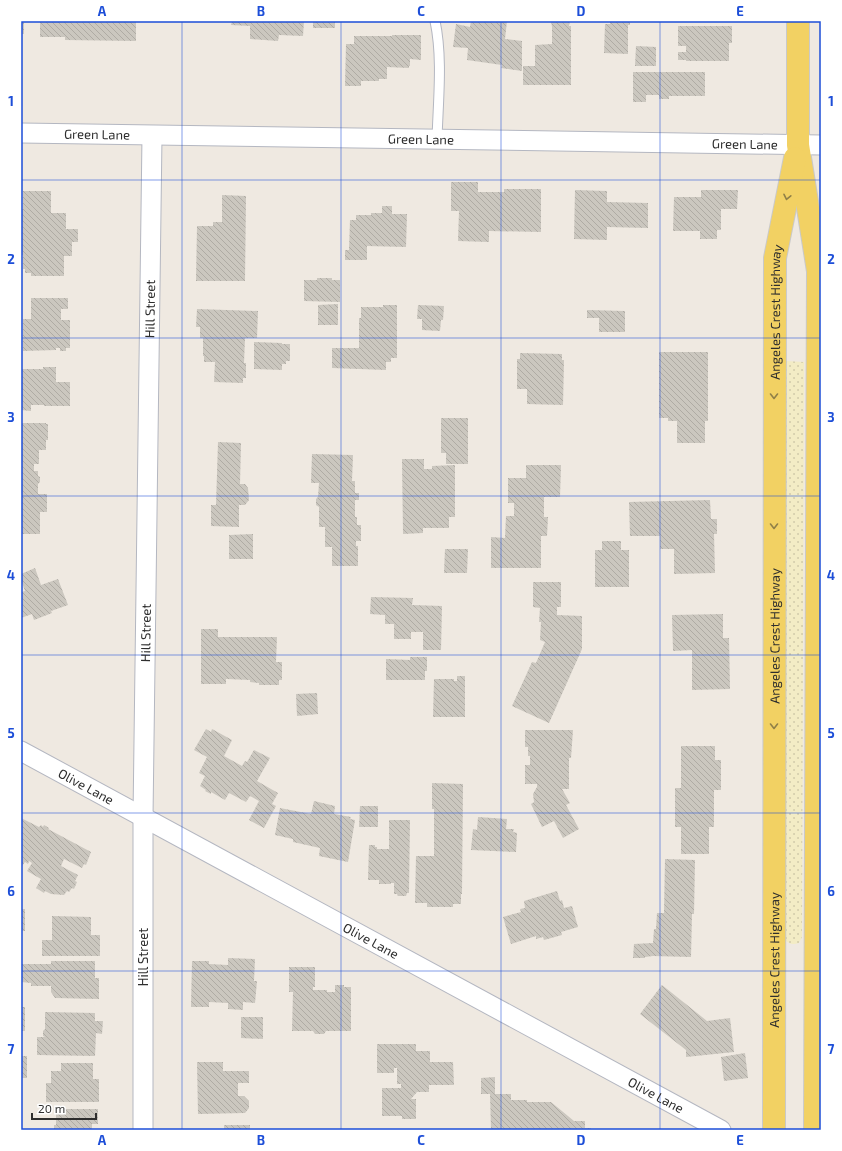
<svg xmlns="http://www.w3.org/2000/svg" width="842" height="1151" font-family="'Exo 2',sans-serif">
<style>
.sand{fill:url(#sand-dots)}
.building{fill:url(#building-back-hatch)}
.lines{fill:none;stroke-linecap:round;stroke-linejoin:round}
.lane-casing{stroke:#b4b7c1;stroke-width:11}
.street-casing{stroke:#b4b7c1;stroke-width:21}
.primary-casing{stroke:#c9c9c9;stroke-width:24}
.lane{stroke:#fff;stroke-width:9}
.street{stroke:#fff;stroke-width:19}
.primary{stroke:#f2d163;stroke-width:22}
.oneway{stroke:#908048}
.grid{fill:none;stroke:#1d4ed8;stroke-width:1;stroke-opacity:0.55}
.labels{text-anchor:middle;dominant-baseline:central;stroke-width:3;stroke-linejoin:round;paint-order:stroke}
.street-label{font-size:13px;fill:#2e2e2e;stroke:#fff}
.neatline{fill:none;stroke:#1d4ed8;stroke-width:1.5}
.grid-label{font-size:13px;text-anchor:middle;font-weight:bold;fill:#1d4ed8}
</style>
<defs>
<pattern id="sand-dots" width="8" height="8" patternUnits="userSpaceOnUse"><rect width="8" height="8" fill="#f3ecc5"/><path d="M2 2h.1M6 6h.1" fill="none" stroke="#d1cbaa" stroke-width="1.8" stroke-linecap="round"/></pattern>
<pattern id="building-back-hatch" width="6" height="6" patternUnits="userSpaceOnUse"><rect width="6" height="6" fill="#cbc7bf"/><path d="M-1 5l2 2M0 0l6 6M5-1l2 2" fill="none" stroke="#afaba4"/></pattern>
</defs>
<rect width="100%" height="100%" fill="#efe9e1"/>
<path class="sand" d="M786,361L804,362L802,937L799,943C792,945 789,944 784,939V651Z"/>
<g class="building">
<rect x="21" y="21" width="3" height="13"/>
<path d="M40,21H136V41L65,40V37H40Z"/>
<path d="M232,21H304L303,36L279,35L278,41L250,39V26L231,25Z"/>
<rect x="313" y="21" width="22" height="7"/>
<path d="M471,21H507L505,39L522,41V71L501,68L502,65L467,60L468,48L453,47L456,24L470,27Z"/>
<path d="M551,21H570L569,26H571V85H523V66H535V45L552,44V27Z"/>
<path d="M610,21H630V25H628V54L604,53L605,24H610Z"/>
<path d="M678,26H732V43H729V61H686V60H678V52H686V46H678Z"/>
<path d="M392,35H421V60L410,59V66H409V68L387,67V79H379V81H361V86H345L346,44H354V36H392Z"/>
<path d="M636,46L656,47V66H635Z"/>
<path d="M633,72H705V96H669V99H659V95H646V102H633Z"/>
<path d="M451,182H478V192H504V189H541V232L489,231V242L458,241L459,211H451Z"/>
<path d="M575,190L607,191V202L648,203V228L607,227V240L574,239Z"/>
<path d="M701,190H738L737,209H721V230H717V239H700V231H673L674,197H701Z"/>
<path d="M23,191H51V213H66V229H78V242H72V256H64V276H31V273H25V269H23V255H21V209H23Z"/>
<path d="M222,195L246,196L245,281H196L197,226H213V222H222Z"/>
<path d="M382,206H392V214H407L406,247L367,246V260H345V250H349L350,220H356V215H371V213H382Z"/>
<path d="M317,278H332V280H340V302L304,301V280H317Z"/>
<path d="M31,298H68V309H61V320H70V348H66V351H60V348H56V350L23,351V319H31Z"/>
<path d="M338,304V325H318V305Z"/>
<path d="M383,305H397V358H391V362H386V370L332,368V348H359V318H361V307H383Z"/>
<path d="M418,305L444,306L443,320H441L440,331L422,330V319H417Z"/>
<path d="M197,309L258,311L257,338H245L244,363H246V378H243V383L214,382L215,362H204V356H203V338H200V327H196Z"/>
<path d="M587,310L625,311V332H599V318H587Z"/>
<path d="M254,342L282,343V344H290V361H286V364H282V370L254,369Z"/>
<path d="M659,352H708V421H705V443H677V421H668V418H659Z"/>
<path d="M520,353L562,354V360H564L563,405L527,404V389H517V359H520Z"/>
<path d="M43,367H56V382H70V406H44V405H31V411L21,410V369H43Z"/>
<path d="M441,418H468V464H446V453H441Z"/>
<path d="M21,423H46V424H48V440H46V450H39V464H34V471H38V476L40,477V482L38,484V494H47V512H40V534H21Z"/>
<path d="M218,442L241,443L240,484H245L248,488L249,500L245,505H239V527L211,526V505H216Z"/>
<path d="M312,454L353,455L352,481H355V493H359V500H355V517H357V525H361V541H356V546H358V566H332V547H325V527H319V507L316,505V499L318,497L319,483H311Z"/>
<path d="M402,459H424V469H432V466L455,465V517H449V528H423V533L403,534Z"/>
<path d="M526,465H561L560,497H544V517H548L547,536H541V568H491V537L505,538L506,516H514V503H508V478H526Z"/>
<path d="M710,500L711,519H717V534H714L715,573L674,574V549H660V536H630L629,502Z"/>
<path d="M253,534V559H229V535Z"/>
<path d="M602,541H621V550H629V587H595V550H602Z"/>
<path d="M445,549H468L467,573H444Z"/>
<path d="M35,568L41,585L58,579L68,605L51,611L52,613L34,620L32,614L21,618V592L25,591L21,580V574Z"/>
<path d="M533,582H561V607H557V615L582,616V649L549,723L512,706L532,662L536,663L545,642L540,640L541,622H539L540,608L533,607Z"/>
<path d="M371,597L413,598L412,605L442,606L441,650H423V632H411V639H394V624H385V615L370,614Z"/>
<path d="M723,614V638H729L730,689L692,690V650L673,651L672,615Z"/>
<path d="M201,629H218V637H277L276,662H282V680H279V685H259V683L250,682V680L226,679V684H201Z"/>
<path d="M410,657H427V671H425V680H386V659L410,660Z"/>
<path d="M457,676H465V717H433L434,679H454V681H457Z"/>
<path d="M317,693L318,714L297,716L296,694Z"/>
<path d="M206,729L211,732L212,729L232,740L224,756L242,766L245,761L247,762L254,750L270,758L257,781L278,793L272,804L276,806L264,828L249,820L259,801L250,796L246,802L229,793L225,800L211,792V794L205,791L206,790L200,786L205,776L199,773L207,757L194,750Z"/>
<path d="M525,730H573L571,758H569V789H562L570,803L566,805L579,829L563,838L554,821L542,827L531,804L534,802L533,794L537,787V784H525V765H530V756H528V747H525Z"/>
<path d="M681,746H715V760H721V790H714V827H709V854H681V827H675V788H681Z"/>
<path d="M432,783L463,784L462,894H461V904H453V907H427V903H415L416,856H434V809H432Z"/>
<path d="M314,801L335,806L334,814L351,817L350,819L355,820L348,862L319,856L320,848L293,842V839L275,835L280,808L311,814Z"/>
<path d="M360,806H378V827H359Z"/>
<path d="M478,817L507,819L506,829H514L513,832L517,833L516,852L471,850L473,829L477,830Z"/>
<path d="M21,818L39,827L41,825L43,827L44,825L49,828L48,829L91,852L86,865L84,864L82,868L64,859L61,866L78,875L75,881L77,882L74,889L72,888L69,892L67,891L64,895L51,894L45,891L44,893L36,888L41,879L27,871L32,863L29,861L28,864L25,862L22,866H21Z"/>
<path d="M389,820H410L409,893H407L406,896H398L397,894H394V883H391V884H379V880H368L369,845H375V847H377V849H389Z"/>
<path d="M665,859L695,860L694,914H692L691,957L653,956L645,957V958H633L634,944L653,943L654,929H656L657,913H664Z"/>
<path d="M557,891L560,901L562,900L564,908L572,906L578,927L561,932L562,935L544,940L543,937L536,939V936L511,944L503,917L521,912L520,909L525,908L524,901Z"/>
<rect x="21" y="909" width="4" height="22"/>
<path d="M52,916L91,917V935H100V956H42V940H52Z"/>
<path d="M228,958L255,959L254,981H257L255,1003L243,1002V1010L228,1009V1003L209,1002V1007H191L192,961H209V964L228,965Z"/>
<path d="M51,961H95V978H99V999L55,998L51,992V986H31V983L21,982V964H51Z"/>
<path d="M289,967H315V987H313V990H327V992H335V985H344V987H351V1031H326L324,1034H315L313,1031H292L293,992H289Z"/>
<path d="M662,985L707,1021L730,1018L734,1052L686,1057V1050L640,1014Z"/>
<rect x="21" y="1007" width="4" height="24"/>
<path d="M45,1012L95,1013V1021H103L102,1034L96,1033L95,1056L37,1055V1037H45L43,1036V1031L45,1029Z"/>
<path d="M241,1017H263V1039L241,1038Z"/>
<path d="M377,1044H416V1051H430V1062H453L454,1085H429V1092H417L411,1099H416V1119H402V1116H382V1088H401V1084H397V1068H394V1073H377Z"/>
<path d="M745,1053L748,1078L724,1081L721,1057Z"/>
<rect x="21" y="1056" width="6" height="22"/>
<path d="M197,1062H223V1071H249V1083H238V1096H244L249,1101V1108L245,1113L198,1114Z"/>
<path d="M61,1063H93V1079H99V1102H46V1083H51V1071H61Z"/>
<path d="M495,1077V1094H511V1100H527V1102H551L574,1121H585V1128H591V1130H491L490,1094H481V1078Z"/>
<path d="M56,1109H98V1124H92V1130H54V1125H56Z"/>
<rect x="224" y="1125" width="26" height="5"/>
</g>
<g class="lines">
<defs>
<path id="lane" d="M435,21C443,59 438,101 437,140"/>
<g id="street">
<path id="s1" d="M21,133L821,145"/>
<path id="s2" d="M21,751L721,1130"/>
<path id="s3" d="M143,1130V817L152,136"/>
</g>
<g id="primary">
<path d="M798,21V145L818,271L815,1130"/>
<path id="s4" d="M774,1130L775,258L795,158"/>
</g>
</defs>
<use href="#lane" class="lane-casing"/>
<use href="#street" class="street-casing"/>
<use href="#primary" class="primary-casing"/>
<use href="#lane" class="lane"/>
<use href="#street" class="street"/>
<use href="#primary" class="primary"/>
</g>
<defs><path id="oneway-chevron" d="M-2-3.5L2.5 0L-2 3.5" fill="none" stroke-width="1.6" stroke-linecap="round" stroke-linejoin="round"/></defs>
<g class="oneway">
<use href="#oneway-chevron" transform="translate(787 197) rotate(102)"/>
<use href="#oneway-chevron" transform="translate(774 396) rotate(90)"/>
<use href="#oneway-chevron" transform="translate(774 526) rotate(90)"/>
<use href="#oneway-chevron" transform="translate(774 726) rotate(90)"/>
</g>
<path class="grid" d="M182,21V1130M341,21V1130M501,21V1130M660,21V1130M21,180H821M21,338H821M21,496H821M21,655H821M21,813H821M21,971H821"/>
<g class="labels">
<g class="street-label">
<text stroke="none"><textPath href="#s1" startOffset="76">Green Lane</textPath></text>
<text stroke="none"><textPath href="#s1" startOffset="400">Green Lane</textPath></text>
<text stroke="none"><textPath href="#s1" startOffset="724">Green Lane</textPath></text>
<text stroke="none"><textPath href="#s3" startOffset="821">Hill Street</textPath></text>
<text stroke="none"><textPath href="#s4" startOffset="818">Angeles Crest Highway</textPath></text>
<text stroke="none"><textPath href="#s3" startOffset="497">Hill Street</textPath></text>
<text stroke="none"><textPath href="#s4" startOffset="494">Angeles Crest Highway</textPath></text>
<text stroke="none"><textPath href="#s2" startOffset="74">Olive Lane</textPath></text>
<text stroke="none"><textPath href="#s2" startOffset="398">Olive Lane</textPath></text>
<text transform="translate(143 957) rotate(-90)">Hill Street</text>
<text stroke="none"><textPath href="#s4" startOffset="170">Angeles Crest Highway</textPath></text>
<text stroke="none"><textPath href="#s2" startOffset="722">Olive Lane</textPath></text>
</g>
</g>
<rect width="842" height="1151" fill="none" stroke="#ffffff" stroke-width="44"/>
<path d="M32 1113v6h64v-6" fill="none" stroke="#2e2e2e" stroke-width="2"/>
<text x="38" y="1113" font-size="12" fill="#2e2e2e" stroke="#ffffff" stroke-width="3" paint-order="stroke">20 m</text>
<rect x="22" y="22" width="798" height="1107" class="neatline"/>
<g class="grid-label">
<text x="102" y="16">A</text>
<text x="261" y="16">B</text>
<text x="421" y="16">C</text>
<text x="581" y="16">D</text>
<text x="740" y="16">E</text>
<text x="11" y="106">1</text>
<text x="831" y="106">1</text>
<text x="11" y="264">2</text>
<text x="831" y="264">2</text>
<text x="11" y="422">3</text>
<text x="831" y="422">3</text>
<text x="11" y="580">4</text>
<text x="831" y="580">4</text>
<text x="11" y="738">5</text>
<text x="831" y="738">5</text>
<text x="11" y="896">6</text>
<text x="831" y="896">6</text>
<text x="11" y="1054">7</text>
<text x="831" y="1054">7</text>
<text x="102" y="1145">A</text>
<text x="261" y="1145">B</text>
<text x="421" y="1145">C</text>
<text x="581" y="1145">D</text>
<text x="740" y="1145">E</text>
</g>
</svg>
